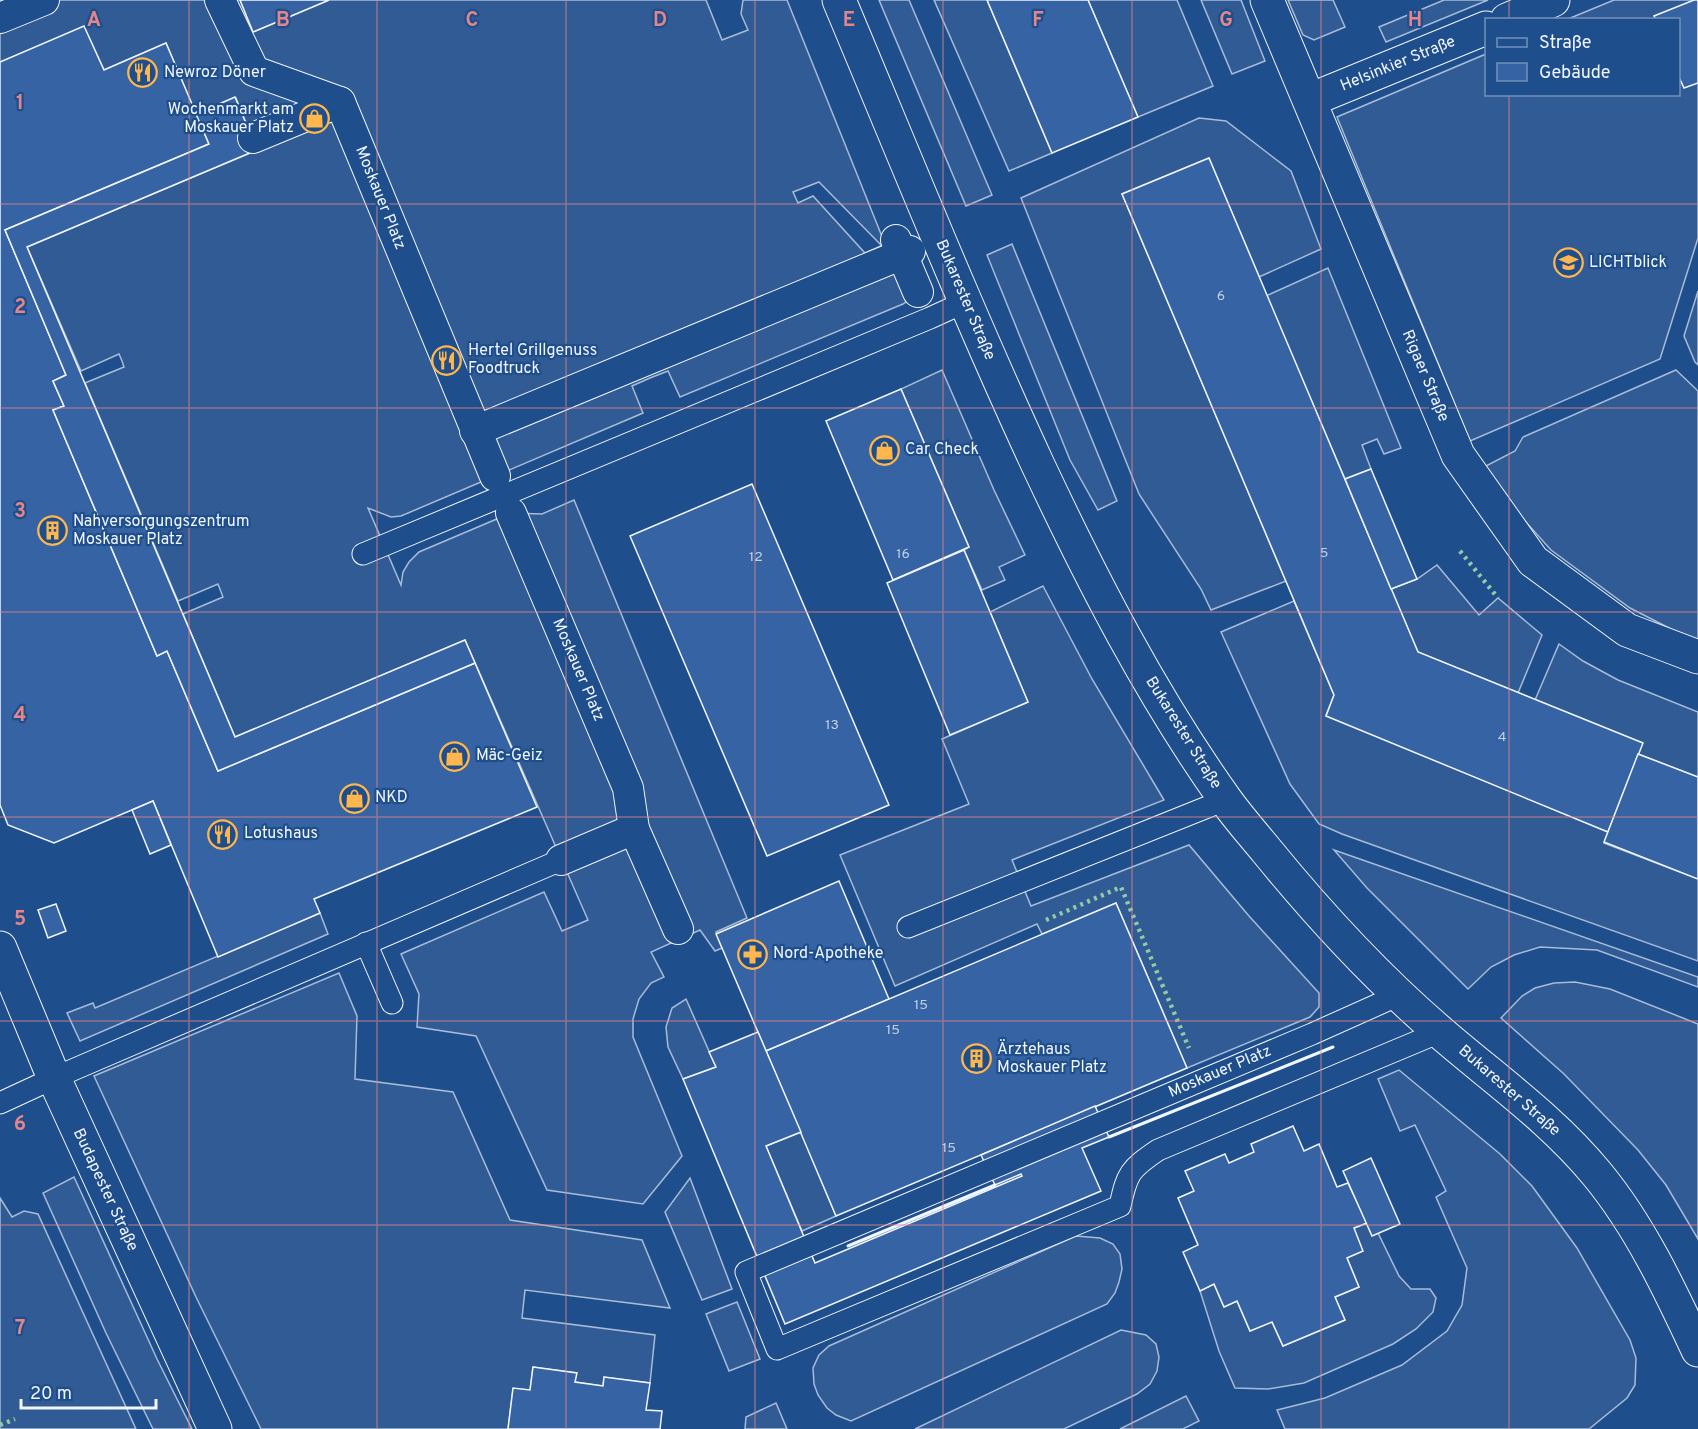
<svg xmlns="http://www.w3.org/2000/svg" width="1698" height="1429" font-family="Overpass,sans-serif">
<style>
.built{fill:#305b95;stroke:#a8bbd7;stroke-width:1.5;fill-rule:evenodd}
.building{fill:#3563a3;stroke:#f2f6ff;stroke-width:1.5}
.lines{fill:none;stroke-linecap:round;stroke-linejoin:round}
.service-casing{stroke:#f2f6ff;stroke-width:23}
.pedestrian-casing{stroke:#f2f6ff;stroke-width:32}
.minor-casing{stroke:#f2f6ff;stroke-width:35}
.tertiary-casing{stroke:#f2f6ff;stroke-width:35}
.service{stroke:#1f4e8c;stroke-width:21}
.pedestrian{stroke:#1f4e8c;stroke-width:30}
.minor{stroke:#1f4e8c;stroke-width:33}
.tertiary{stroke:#1f4e8c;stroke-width:33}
.hedge{stroke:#97c8a6;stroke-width:4.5;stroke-dasharray:3 4.5;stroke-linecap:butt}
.wall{stroke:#f2f6ff;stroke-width:3}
.grid{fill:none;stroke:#e38589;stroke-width:1.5;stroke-opacity:0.55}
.labels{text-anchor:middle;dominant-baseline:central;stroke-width:4.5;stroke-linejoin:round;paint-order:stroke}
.number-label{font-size:14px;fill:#c3d1e8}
.street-label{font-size:16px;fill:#f2f6ff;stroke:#1f4e8c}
.poi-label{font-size:16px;fill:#f2f6ff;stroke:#1f4e8c;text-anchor:start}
.grid-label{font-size:20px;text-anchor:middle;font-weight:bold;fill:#e38589;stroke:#1f4e8c;stroke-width:4.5;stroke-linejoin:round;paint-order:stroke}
</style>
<rect width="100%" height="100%" fill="#1f4e8c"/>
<g class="built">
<path d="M0,0H240L253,32L329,0H706L722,40L748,30L741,14L743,0H787L885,244L915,296L903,304L680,397L668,371L650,378L632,386L643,413L401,516L391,517L368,508L401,585L403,572L409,562L419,552L511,513L542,514L574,500L747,918L716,932L722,948L715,951L700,930L651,952L664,977L651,983L639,999L633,1019V1037L682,1156L643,1204L547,1190L476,1036L417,1027L419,994L401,954L544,892L562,931L588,920L465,640L235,737L183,614L223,597L218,584L178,601L85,383L124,367L122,361L119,354L81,371L27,247L257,150L236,98L196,114L166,43L104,70L84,27L0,62ZM819,182L881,245V246L865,253L813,196L798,203L793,192Z"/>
<path d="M879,0H909L992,195L966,206Z"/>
<path d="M934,0H987L1052,153L1009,171Z"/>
<path d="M1088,0H1177L1213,86L1138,117Z"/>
<path d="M1201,0H1241L1265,61L1232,74Z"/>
<path d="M1288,0H1333L1345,27L1314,40L1303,35Z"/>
<path d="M1444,0H1488L1386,42L1379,27Z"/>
<path d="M1614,0H1698V238L1660,359L1470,441L1337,117L1486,54V94H1678V20L1568,19Z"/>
<path d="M1199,118L1226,121L1291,171L1321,249L1259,277L1209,158L1122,194L1286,581L1211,610L1201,589L1139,494L1021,198Z"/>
<path d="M1012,244L1117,501L1098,510L1070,460L987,255Z"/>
<path d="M1328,268L1401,448L1384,454L1377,439L1362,445L1371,469L1345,479L1266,296Z"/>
<path d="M1698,291V365L1695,362L1684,336Z"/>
<path d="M942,370L994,490L1025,555L999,567L1005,580L982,590L964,550L969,547L901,389Z"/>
<path d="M1676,370L1698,391V640L1673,630L1630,608L1551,550L1524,520L1484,467L1515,451L1523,437Z"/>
<path d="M1437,565L1479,615L1498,598L1542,635L1518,693L1418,652L1391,589L1417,579Z"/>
<path d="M1043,586L1092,679L1164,800L1012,860L1031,906L1189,845L1249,916L1319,993V1007L1310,1017L1187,1068L1116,903L1042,934L1037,924L895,986L840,855L969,804L942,739L1028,702L990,612Z"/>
<path d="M1294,601L1334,695L1326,715L1608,832L1604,843L1698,879V961L1342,834L1319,824L1290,784L1221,632Z"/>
<path d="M1559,644L1583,661L1618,680L1698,712V777L1638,754L1642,743L1535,700Z"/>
<path d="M1334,850L1698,977V987L1597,950L1540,947L1514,955L1491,967L1468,989L1367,888Z"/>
<path d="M320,913L328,934L80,1041L67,1013L93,1003L95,1008Z"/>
<path d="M339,973L357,1016L355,1079L453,1092L510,1220L642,1240L670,1308L525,1290L522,1318L655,1335L650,1383L604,1377L603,1386L575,1382L576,1373L533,1367L530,1390L513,1389L508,1429H261L196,1297L94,1076Z"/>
<path d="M1575,982L1610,989L1698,1024V1239L1666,1185L1638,1150L1564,1074L1501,1018L1522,996L1535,988L1554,983Z"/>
<path d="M686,999L716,1067L683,1079L668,1047L666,1027L672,1008Z"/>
<path d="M1399,1070L1500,1154L1532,1186L1577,1248L1630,1340L1636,1358L1635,1385L1627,1398L1589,1429H1285L1277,1410L1325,1398L1402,1365L1447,1331L1462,1305L1467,1268L1436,1197L1446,1191L1415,1125L1400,1131L1378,1079Z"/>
<path d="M801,1132L836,1216L802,1231L766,1146Z"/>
<path d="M74,1177L157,1359L192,1429H153L106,1333L43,1193Z"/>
<path d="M690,1178L732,1289L702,1300L665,1212Z"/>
<path d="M0,1198L12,1217L24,1211L38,1214L136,1429H0Z"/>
<path d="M1367,1223L1372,1235L1378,1233L1399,1276L1411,1289H1430L1436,1298L1433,1312L1416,1329L1393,1344L1304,1383L1268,1389L1235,1388L1219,1351L1200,1291L1214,1284L1224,1307L1237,1301L1250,1331L1272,1322L1283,1346L1345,1320L1335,1297L1359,1287L1347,1258L1354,1228Z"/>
<path d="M1076,1236L1100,1238L1113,1244L1120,1254L1122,1269L1119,1282L1115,1293L1107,1304L851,1421L836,1415L827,1408L818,1395L814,1384L813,1368L819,1355L829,1346Z"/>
<path d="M737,1302L760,1359L729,1371L706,1314Z"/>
<path d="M1121,1330L1146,1335L1156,1344L1159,1357L1157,1371L1150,1384L1137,1394L1064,1429H915Z"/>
<path d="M1186,1396L1199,1421L1183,1429H1120Z"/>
<path d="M776,1403L787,1429H745L746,1417Z"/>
</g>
<g class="building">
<path d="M240,0H329L253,32Z"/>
<path d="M987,0H1088L1138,117L1052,153Z"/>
<path d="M1694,0H1698V83L1684,88L1678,75V20H1656L1654,16Z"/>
<path d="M84,26L104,70L166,43L209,144L5,230L66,375L53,381L64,406L53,410L157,656L167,651L218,771L475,663L537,807L314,899L320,913L218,957L153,801L54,843L8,825L0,805V62Z"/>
<path d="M235,97L257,150L27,247L235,737L465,640L475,663L218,771L167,651L157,656L53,410L64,406L53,381L66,375L5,230L209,144L196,114Z"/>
<path d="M1209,158L1418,652L1643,743L1608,832L1326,716L1334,695L1122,194Z"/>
<path d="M901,389L969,547L893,580L826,421Z"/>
<path d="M1371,469L1417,579L1391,589L1345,479Z"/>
<path d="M752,484L889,805L767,856L630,536Z"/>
<path d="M964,550L1028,702L950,735L887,583Z"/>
<path d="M1638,754L1698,777V879L1604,842Z"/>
<path d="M153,801L171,845L150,854L132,810Z"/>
<path d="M839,881L889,999L766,1051L716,934Z"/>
<path d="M1116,903L1187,1068L836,1216L766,1051Z"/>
<path d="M56,904L66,931L48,938L38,910Z"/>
<path d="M758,1032L801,1132L766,1146L815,1263L1022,1176L1021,1174L995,1185L981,1155L1095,1106L1109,1137L1082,1148L1101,1191L785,1324L683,1079L716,1067L709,1052Z"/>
<path d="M1293,1126L1304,1151L1319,1144L1337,1187L1348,1183L1367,1223L1354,1228L1363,1251L1347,1258L1359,1287L1335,1297L1345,1320L1283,1346L1272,1322L1250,1331L1237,1301L1224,1307L1214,1284L1200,1291L1183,1252L1198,1245L1178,1198L1194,1191L1185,1171L1225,1154L1229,1163L1254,1152L1251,1144Z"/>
<path d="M1371,1158L1400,1224L1372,1236L1343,1171Z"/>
<path d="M533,1367L577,1373L575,1382L603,1386L604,1377L650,1383L646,1410L662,1411L660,1429H508L513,1388L530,1390Z"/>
</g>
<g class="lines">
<defs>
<g id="service">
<path d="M363,554L930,318L965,302"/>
<path d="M908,927L1225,800"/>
<path d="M366,943L392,1003"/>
<path d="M1399,995L1312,1034L746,1272L777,1349L1120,1206C1127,1173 1130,1169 1158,1150L1440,1032"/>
<path d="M0,1103L54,1078L561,860"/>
</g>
<g id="pedestrian">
<path d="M220,0L254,71L340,102L495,476"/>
<path d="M0,18L44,0"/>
<path d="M253,138L340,102"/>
<path d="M896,240L918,292"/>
<path d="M475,431L910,251"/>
<path d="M511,513L628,788L634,829L561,860"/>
<path d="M634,829L678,929"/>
</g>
<g id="minor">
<path d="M1267,0L1458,455L1533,561L1627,630L1698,657"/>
<path d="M1507,20L1553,0"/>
<path d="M1310,100L1486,28"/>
<path d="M0,948L54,1078L215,1429"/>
</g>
<path id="tertiary" d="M839,0C904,155 967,312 1038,465C1092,580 1151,695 1225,799C1237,816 1252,833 1266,850C1319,915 1376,977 1440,1032C1493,1078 1552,1119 1597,1174C1640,1226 1670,1290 1698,1350"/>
</defs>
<use href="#service" class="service-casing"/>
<use href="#pedestrian" class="pedestrian-casing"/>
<use href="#minor" class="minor-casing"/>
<use href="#tertiary" class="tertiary-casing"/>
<use href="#service" class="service"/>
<use href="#pedestrian" class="pedestrian"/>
<use href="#minor" class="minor"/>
<use href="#tertiary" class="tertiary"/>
<g class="hedge">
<path d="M1460,551L1498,598"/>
<path d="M1046,920L1121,887L1189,1048"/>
<path d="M0,1425L15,1419"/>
</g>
<g class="wall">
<path d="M1109,1137L1333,1047"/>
<path d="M848,1246L995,1185"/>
</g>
</g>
<path class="grid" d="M189,0V1429M377,0V1429M566,0V1429M755,0V1429M943,0V1429M1132,0V1429M1321,0V1429M1509,0V20M1509,94V1429M0,204H1698M0,408H1698M0,612H1698M0,817H1698M0,1021H1698M0,1225H1698"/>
<defs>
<symbol id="restaurant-ring" viewBox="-11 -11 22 22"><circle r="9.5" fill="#1f4e8c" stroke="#ffb74d" stroke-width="1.5"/><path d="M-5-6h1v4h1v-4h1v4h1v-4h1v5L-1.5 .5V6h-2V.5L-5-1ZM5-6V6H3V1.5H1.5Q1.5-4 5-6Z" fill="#ffb74d"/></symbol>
<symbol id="shop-ring" viewBox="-11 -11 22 22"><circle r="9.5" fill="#1f4e8c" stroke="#ffb74d" stroke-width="1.5"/><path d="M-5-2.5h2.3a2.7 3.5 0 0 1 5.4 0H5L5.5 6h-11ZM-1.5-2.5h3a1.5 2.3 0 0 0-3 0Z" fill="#ffb74d"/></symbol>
<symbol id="school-ring" viewBox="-11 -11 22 22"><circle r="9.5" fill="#1f4e8c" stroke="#ffb74d" stroke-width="1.5"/><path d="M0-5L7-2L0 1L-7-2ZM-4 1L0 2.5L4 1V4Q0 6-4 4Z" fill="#ffb74d"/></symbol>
<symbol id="building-ring" viewBox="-11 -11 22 22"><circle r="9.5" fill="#1f4e8c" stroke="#ffb74d" stroke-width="1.5"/><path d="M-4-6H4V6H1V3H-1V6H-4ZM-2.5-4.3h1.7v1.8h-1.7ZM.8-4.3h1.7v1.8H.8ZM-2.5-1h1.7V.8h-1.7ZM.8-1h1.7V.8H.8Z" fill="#ffb74d"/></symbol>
<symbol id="pharmacy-ring" viewBox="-11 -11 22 22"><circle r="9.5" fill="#1f4e8c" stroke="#ffb74d" stroke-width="1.5"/><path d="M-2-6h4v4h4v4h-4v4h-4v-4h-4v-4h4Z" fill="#ffb74d"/></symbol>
</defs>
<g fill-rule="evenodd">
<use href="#restaurant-ring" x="126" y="56" width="33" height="33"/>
<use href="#shop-ring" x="298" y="102" width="33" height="33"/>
<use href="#school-ring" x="1552" y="246" width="33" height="33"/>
<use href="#restaurant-ring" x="430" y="344" width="33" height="33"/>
<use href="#shop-ring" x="868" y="434" width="33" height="33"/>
<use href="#building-ring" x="36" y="514" width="33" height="33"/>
<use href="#shop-ring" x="438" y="740" width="33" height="33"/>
<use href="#shop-ring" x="338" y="782" width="33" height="33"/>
<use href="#restaurant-ring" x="206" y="818" width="33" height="33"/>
<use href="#pharmacy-ring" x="736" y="938" width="33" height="33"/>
<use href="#building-ring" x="960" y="1042" width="33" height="33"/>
</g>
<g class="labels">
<g class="number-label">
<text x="1221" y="296">6</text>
<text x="1324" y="553">5</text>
<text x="903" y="554">16</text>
<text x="756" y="557">12</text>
<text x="832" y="725">13</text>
<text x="1502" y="737">4</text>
<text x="921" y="1005">15</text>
<text x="893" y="1030">15</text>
<text x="949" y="1148">15</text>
</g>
<g class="street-label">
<text transform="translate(1398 64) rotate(-22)">Helsinkier Straße</text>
<text transform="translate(380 198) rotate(68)">Moskauer Platz</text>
<text transform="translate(965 300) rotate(67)">Bukarester Straße</text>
<text transform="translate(1425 376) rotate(67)">Rigaer Straße</text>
<text transform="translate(578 670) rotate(67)">Moskauer Platz</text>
<text transform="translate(1183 733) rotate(58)">Bukarester Straße</text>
<text transform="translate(1220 1072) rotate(-23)">Moskauer Platz</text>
<text transform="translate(1509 1091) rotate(41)">Bukarester Straße</text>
<text transform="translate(105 1190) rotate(65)">Budapester Straße</text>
</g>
<g class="poi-label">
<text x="164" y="73">Newroz Döner</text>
<text x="294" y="110" text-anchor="end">Wochenmarkt am<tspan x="294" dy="18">Moskauer Platz</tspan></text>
<text x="1589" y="263">LICHTblick</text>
<text x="468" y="351">Hertel Grillgenuss<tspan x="468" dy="18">Foodtruck</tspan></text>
<text x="905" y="450">Car Check</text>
<text x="73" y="522">Nahversorgungszentrum<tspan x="73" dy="18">Moskauer Platz</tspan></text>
<text x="476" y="756">Mäc-Geiz</text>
<text x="375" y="798">NKD</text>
<text x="244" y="834">Lotushaus</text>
<text x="773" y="954">Nord-Apotheke</text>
<text x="997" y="1050">Ärztehaus<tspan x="997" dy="18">Moskauer Platz</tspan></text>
</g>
</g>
<g class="grid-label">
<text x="94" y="26">A</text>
<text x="283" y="26">B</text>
<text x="472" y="26">C</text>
<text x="660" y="26">D</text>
<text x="849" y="26">E</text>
<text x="1038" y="26">F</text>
<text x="1226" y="26">G</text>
<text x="1415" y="26">H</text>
<text x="20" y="109">1</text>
<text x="20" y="313">2</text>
<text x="20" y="517">3</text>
<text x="20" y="721">4</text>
<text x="20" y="925">5</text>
<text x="20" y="1130">6</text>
<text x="20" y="1334">7</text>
</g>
<rect x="1485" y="18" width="195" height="78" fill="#1f4e8c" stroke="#7391ba" stroke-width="1.5"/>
<rect x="1497" y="38" width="30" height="9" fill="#1f4e8c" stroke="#7391ba" stroke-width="1.5"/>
<text x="1539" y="48" font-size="18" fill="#f2f6ff">Straße</text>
<rect x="1497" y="63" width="30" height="18" fill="#3563a3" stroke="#7391ba" stroke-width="1.5"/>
<text x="1539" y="78" font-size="18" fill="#f2f6ff">Gebäude</text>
<path d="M21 1399v9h135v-9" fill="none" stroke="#f2f6ff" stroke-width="3"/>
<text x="30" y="1399" font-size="18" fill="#f2f6ff" stroke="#1f4e8c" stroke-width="4.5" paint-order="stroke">20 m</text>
</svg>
